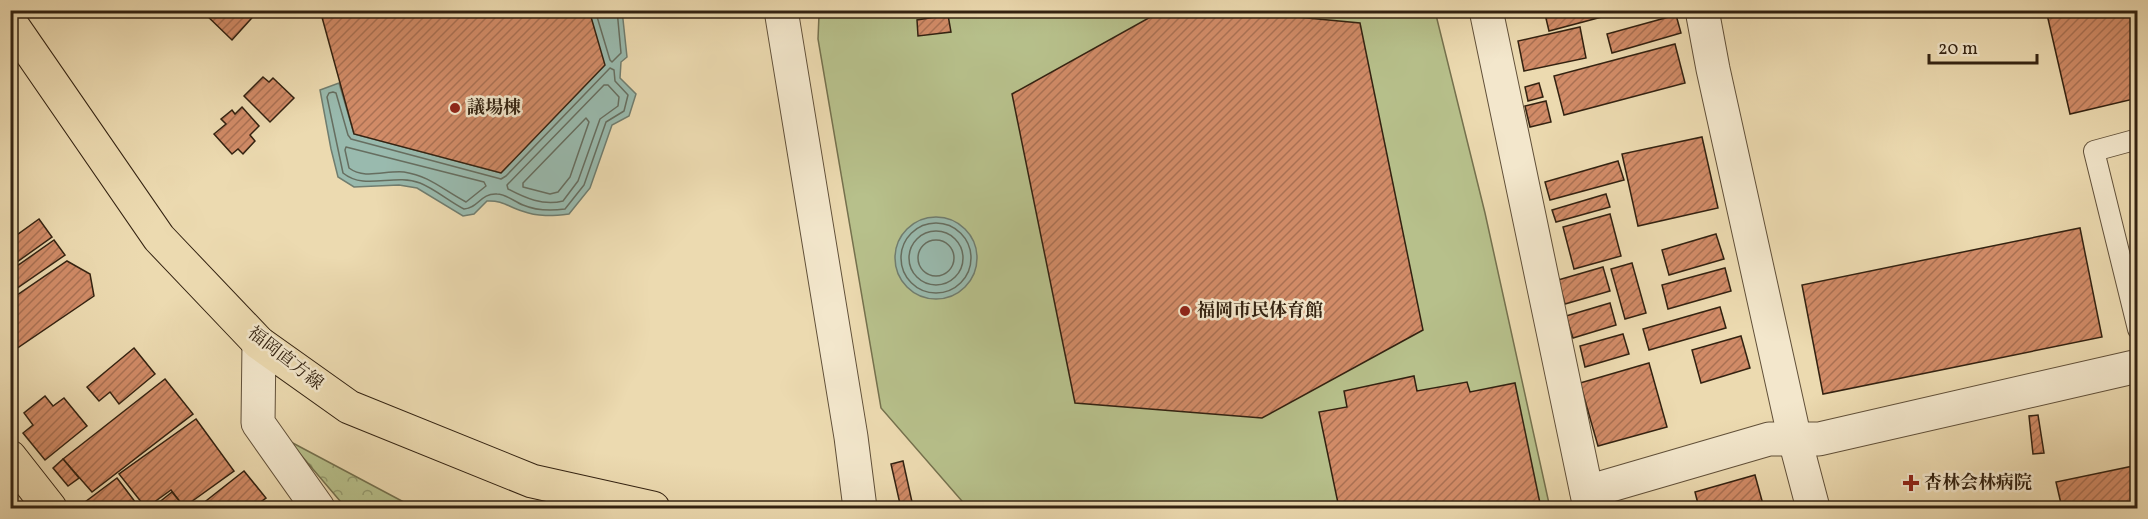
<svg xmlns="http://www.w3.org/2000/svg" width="2148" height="519" font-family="Vollkorn,'Noto Serif JP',serif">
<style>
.green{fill:#b7c08b;stroke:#75714e;stroke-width:1.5}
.park{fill:url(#park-crowns);stroke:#75714e;stroke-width:1.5}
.water{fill:#99baae;stroke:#707d6f;stroke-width:1.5}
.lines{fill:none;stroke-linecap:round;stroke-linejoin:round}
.shore{stroke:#666e60;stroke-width:1.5}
.building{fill:url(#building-hatch);stroke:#321;stroke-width:1.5}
.service-casing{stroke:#615039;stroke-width:22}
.minor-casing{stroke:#615039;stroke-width:35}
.tertiary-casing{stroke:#615039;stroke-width:35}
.primary-casing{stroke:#321;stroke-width:35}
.service{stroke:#f3e7cc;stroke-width:20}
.minor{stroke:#f3e7cc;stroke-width:33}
.tertiary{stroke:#f3e7cc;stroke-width:33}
.primary{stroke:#ecdab0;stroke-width:33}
.poi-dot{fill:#8f2418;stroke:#f3e7cc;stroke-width:2}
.labels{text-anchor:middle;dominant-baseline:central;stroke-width:5;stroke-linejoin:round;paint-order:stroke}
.poi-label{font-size:18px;font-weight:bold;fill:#321;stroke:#f3e7cc;text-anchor:start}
.street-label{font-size:18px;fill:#321;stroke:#f3e7cc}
</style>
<defs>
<pattern id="park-crowns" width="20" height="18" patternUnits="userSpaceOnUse" patternTransform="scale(1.5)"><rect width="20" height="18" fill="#b7c08b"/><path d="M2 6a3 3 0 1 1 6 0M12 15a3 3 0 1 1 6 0" fill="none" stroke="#959c70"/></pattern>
<pattern id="building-hatch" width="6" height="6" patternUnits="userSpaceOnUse" patternTransform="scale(1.5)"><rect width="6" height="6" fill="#d18b67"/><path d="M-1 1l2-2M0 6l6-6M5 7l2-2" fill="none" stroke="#aa7153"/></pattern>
</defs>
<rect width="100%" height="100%" fill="#ecdab0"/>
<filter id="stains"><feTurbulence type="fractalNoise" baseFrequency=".00333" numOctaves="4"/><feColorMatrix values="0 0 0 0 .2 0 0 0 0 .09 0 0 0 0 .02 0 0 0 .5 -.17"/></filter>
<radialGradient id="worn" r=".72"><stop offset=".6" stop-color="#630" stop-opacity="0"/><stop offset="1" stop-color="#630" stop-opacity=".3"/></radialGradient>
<path class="green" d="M855,10L1435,11L1485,213L1550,508H968L881,408L818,39L819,15Z"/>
<path class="park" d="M289,441L415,508H346Z"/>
<g class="water">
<path d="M622,10L627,57L621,62L620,78L636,94L629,116L612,125L590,188L569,214C553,216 538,217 522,211C509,207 502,200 487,201L474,214L463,216L417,188L399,185L354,187L338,177L331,149L320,90L339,83L354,134L501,173L604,65L589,11Z"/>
<circle cx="936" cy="258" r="41"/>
</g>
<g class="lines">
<g class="shore">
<path d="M595,10L610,60L612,62L621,53L617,10"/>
<path d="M610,68L614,70L615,81L628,95L624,111L606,122L584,185L565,209C551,211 537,211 523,205C515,202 506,194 497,194C480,193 479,208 464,209C450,202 435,189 420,183C394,173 365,191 343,173L327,97L329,93L333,92L336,93L348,135L351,139L501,179L506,176Z"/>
<path d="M604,85H608L619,97L618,106L600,119L578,181L563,201C543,206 525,198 508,189L507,185Z"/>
<path d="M586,118L589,122L570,177L558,192L550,194L523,187V183Z"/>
<path d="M346,147L484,182L486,186L466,202C443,190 430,176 404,172C386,170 365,180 349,168L345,150Z"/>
<circle cx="936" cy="258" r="35"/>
<circle cx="936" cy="258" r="27"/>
<circle cx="936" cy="258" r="18"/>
</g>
</g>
<g class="building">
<path d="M201,10H259L232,40Z"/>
<path d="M320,10H589L605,65L501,173L354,134Z"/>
<path d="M1163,10H1221L1360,23L1423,330L1262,418L1075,403L1012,94Z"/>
<path d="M1544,10H1628L1549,31Z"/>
<path d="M2046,10H2138V98L2070,114Z"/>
<path d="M948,15L951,32L918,36L917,20Z"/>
<path d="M1676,15L1681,33L1612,53L1607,34Z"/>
<path d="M1580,27L1586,58L1524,71L1518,41Z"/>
<path d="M1675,44L1685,83L1564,115L1554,76Z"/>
<path d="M263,77L269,82L273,78L294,98L270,122L244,96Z"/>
<path d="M1539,83L1543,97L1528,101L1525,87Z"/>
<path d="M1546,101L1551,122L1530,127L1525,106Z"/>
<path d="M242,107L259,126L250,135L255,141L243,154L238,149L232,154L214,134L226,124L221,119L232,110L235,114Z"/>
<path d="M1702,137L1718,208L1638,226L1622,154Z"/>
<path d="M1618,161L1624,180L1550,200L1545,182Z"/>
<path d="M1606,194L1610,207L1556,222L1552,210Z"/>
<path d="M1610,214L1621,256L1574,269L1563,227Z"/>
<path d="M39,219L52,237L10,267V240Z"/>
<path d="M2080,228L2102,337L1823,394L1802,285Z"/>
<path d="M1716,234L1724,259L1669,275L1662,250Z"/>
<path d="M54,240L65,255L10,293V271Z"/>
<path d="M67,261L90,274L94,296L10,353V300Z"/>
<path d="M1632,263L1646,313L1625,319L1611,269Z"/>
<path d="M1603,267L1610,291L1565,304L1558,280Z"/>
<path d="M1725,268L1731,291L1668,309L1662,285Z"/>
<path d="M1610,303L1616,325L1573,338L1566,316Z"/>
<path d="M1720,307L1726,328L1649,350L1643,329Z"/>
<path d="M1623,334L1629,354L1585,367L1580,346Z"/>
<path d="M1741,336L1750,368L1701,383L1692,350Z"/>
<path d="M134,348L155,374L119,404L110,392L99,401L87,387Z"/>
<path d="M1649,363L1667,427L1598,446L1580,383Z"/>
<path d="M1414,376L1417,391L1467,382L1470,392L1515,383L1541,508H1339L1319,412L1347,407L1344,391Z"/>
<path d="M165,379L193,414L92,492L63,459Z"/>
<path d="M45,396L53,406L64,398L87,426L45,460L23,433L33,425L24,413Z"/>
<path d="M2038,415L2044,453L2033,454L2029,416Z"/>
<path d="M196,419L234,471L184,507L171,490L146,508L119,474Z"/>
<path d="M63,459L79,478L68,486L53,468Z"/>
<path d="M903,461L912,502L900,504L891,464Z"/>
<path d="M2138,465V508H2062L2056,482Z"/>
<path d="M244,471L266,498L252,508H197Z"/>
<path d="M1755,475L1764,508H1699L1695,492Z"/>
<path d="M117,478L139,507L137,508H85L81,505Z"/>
<path d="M172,492L185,508H152Z"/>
</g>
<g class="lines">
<defs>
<path id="service" d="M2138,139L2094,151L2138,329"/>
<g id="minor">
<path d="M1486,10L1590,508"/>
<path d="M259,343L258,423L318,508"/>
<path d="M1587,492L1769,439H1819L2138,366"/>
</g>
<g id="tertiary">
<path d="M781,10L851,437L860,508"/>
<path d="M1702,10L1713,69L1795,440L1813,508"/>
</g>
<g id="primary">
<path d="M10,22L159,238L259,343L349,407L532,481L653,508"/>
<path d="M10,457L50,508"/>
</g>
</defs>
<use href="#service" class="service-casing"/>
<use href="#minor" class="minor-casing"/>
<use href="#tertiary" class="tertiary-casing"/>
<use href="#primary" class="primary-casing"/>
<use href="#service" class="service"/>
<use href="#minor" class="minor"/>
<use href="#tertiary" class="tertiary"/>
<use href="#primary" class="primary"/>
</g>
<g class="poi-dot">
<circle cx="455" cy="108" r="6"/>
<circle cx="1185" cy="311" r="6"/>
<path d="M1908 474h6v6h6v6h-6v6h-6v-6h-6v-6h6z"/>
</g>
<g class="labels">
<g class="poi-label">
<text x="467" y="108">議場棟</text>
<text x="1197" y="311">福岡市民体育館</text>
<text x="1924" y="483">杏林会林病院</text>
</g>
<g class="street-label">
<text transform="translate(285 359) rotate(38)">福岡直方線</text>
</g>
</g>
<rect width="2148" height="519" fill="none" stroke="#ecdab0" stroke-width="36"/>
<rect x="12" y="12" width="2124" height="495" fill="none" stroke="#321" stroke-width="3"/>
<rect x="18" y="18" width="2112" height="483" fill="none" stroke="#321" stroke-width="1.5"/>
<path d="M1929 54v9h108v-9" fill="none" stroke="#332211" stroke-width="3"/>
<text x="1938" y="54" font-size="18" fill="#332211" stroke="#f3e7cc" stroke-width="4.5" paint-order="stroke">20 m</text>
<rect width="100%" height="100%" filter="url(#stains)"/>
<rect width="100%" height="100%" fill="url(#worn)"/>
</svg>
